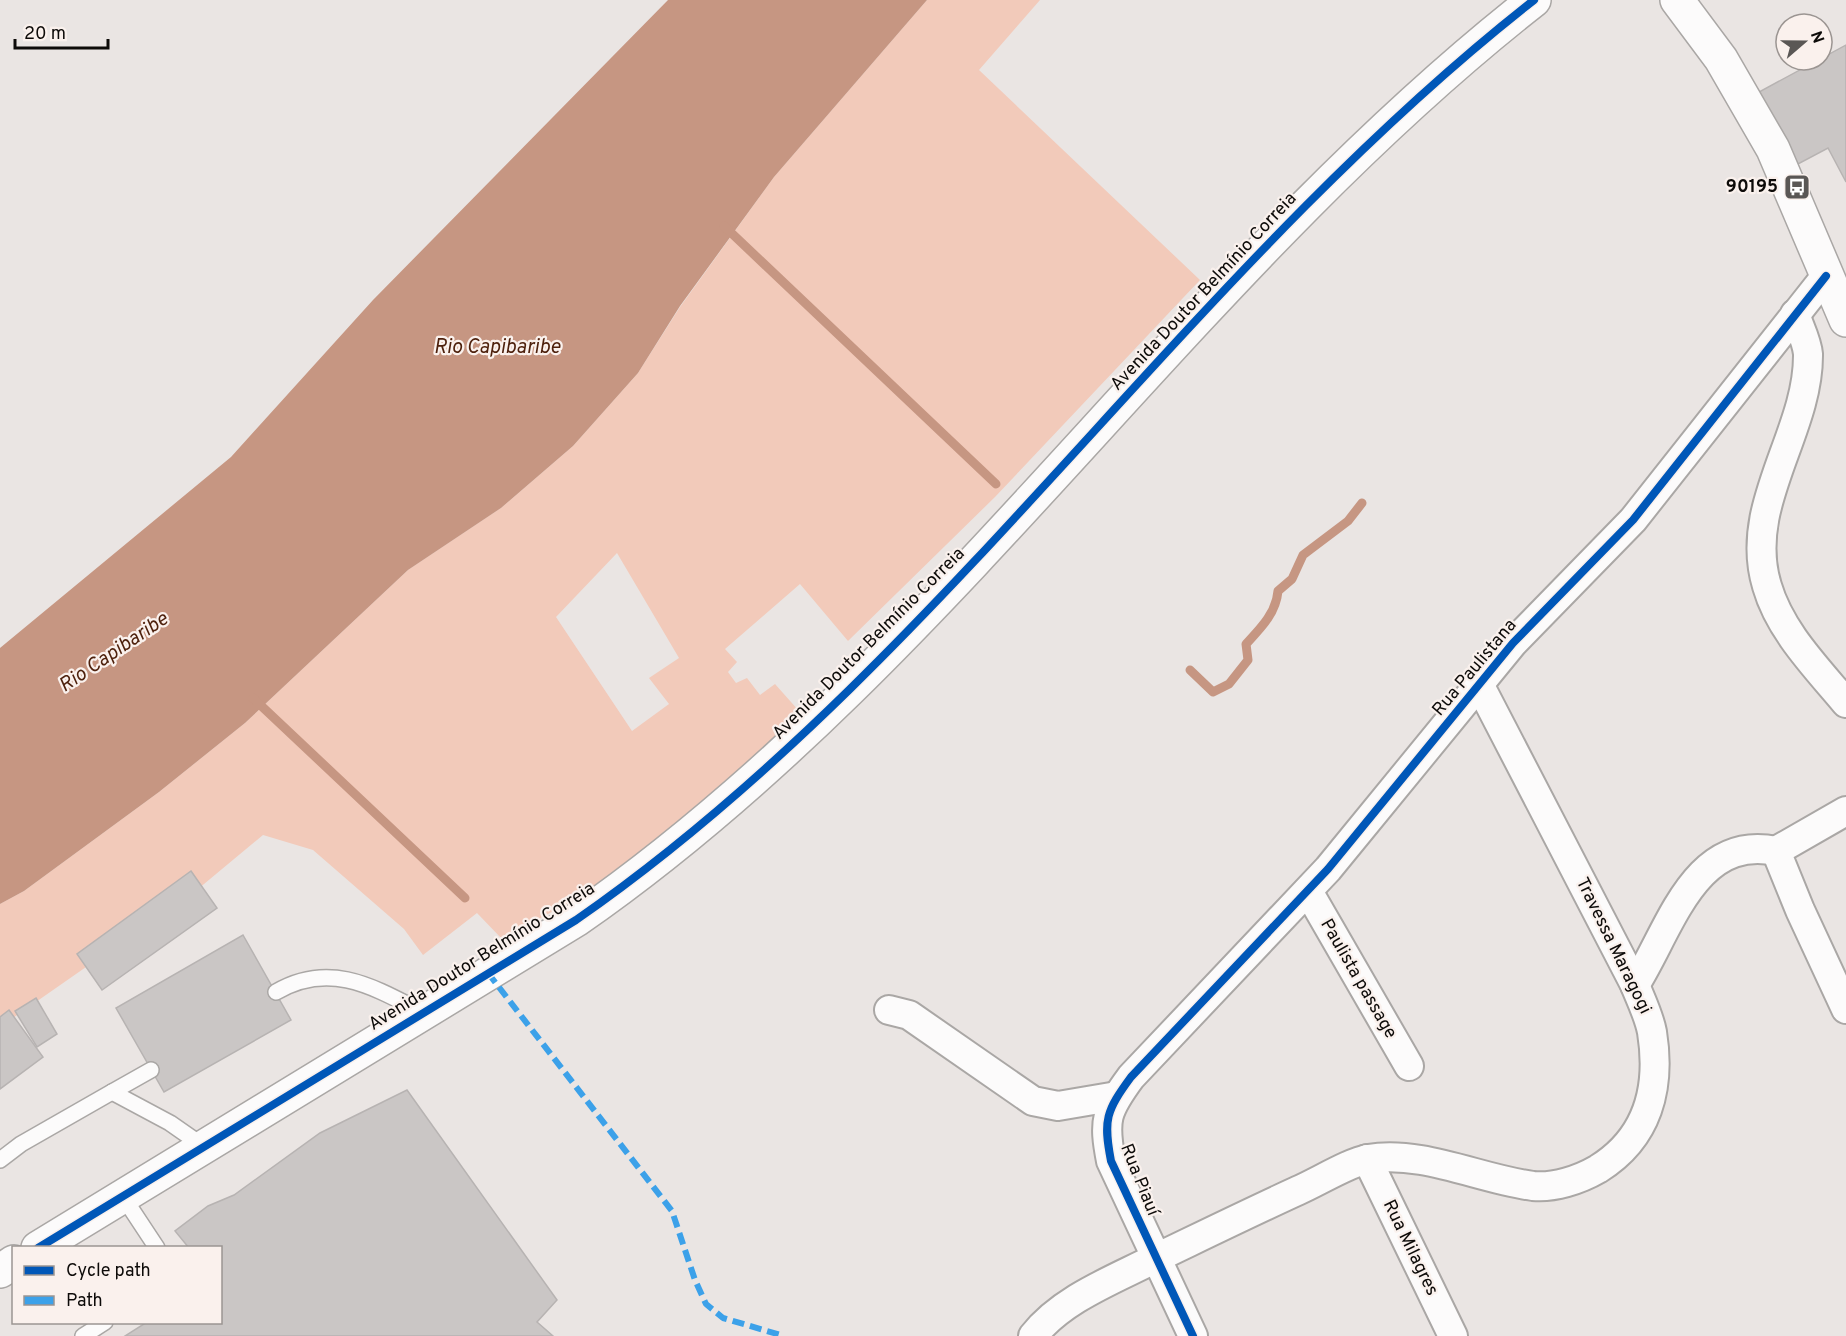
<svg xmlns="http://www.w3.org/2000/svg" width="1846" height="1336" font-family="Overpass,sans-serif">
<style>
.green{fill:#f2caba;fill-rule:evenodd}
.water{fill:#c69682}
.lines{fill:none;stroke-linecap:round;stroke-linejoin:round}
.stream{stroke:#c69682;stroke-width:9}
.building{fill:#cac6c5;stroke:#b7b3b2;stroke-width:1.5}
.service-casing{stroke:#aaa7a5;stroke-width:18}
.minor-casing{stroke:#aaa7a5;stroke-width:32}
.tertiary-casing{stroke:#aaa7a5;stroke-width:36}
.primary-casing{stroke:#aaa7a5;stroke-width:36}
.service{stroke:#fcfbfb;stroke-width:15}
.minor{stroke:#fcfbfb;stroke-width:28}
.tertiary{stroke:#fcfbfb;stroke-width:33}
.primary{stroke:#fcfbfb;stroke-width:33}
.quiet{stroke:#3ca1e9;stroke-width:6;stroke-dasharray:12 6;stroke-linecap:butt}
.cycleway-casing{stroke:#faf1ed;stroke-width:11}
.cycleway{stroke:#0057b8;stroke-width:8}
.labels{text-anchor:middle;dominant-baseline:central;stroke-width:4.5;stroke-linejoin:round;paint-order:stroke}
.poi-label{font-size:18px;font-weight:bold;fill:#0d0b09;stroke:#faf1ed;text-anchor:end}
.street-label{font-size:18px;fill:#0d0b09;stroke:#faf1ed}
.water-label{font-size:20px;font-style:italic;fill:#4e210d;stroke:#faf1ed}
</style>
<rect width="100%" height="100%" fill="#eae5e3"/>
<path class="green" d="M927,0H1040L979,70L1200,280L995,497L848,641L800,584L725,649L737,662L728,672L736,683L747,678L760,695L775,684L799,711L745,771L614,878L502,939L477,913L423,955L404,929L313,850L263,835L198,889L0,1027V904L24,891L159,792L245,723L408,570L501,508L573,446L638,373L680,307L774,177ZM617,553L679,658L649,678L669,704L632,731L556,617Z"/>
<path class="water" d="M668,0H927L774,177L680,306L638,373L573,446L501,508L408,570L245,723L159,792L24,891L0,904V648L231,457L373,300Z"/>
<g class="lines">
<g class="stream">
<path d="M724,226L996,484"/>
<path d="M1190,670L1213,692L1229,684L1248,660L1246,644C1261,628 1276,613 1278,591L1292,579L1303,555L1348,521L1362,503"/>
<path d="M253,698L465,898"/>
</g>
</g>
<g class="building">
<path d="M1846,45V182L1828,148L1798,164L1759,92Z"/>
<path d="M191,871L217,908L102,990L77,954Z"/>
<path d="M243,935L291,1020L164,1092L116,1008Z"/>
<path d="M36,998L57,1034L37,1047L15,1011Z"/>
<path d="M9,1010L43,1057L0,1089V1017Z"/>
<path d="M407,1090L557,1300L537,1322L553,1336H125L147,1322H220V1248H189L175,1231L208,1206L234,1195L320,1133Z"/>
</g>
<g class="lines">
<defs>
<g id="service">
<path d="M276,992C329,961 372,986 422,1012"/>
<path d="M112,1092L151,1070"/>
<path d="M0,1160L21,1144L112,1092L170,1123L203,1146"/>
<path d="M122,1195L157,1248"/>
<path d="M83,1336L105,1322"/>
</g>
<g id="minor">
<path d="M1795,314C1799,326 1807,341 1808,354C1809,433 1742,505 1767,586C1780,631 1816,667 1846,703"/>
<path d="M1846,811L1776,851L1800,910L1846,1009"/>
<path d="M1308,891L1409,1066"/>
<path d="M1635,985C1670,930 1694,834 1776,851"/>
<path d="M889,1010L909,1015L1033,1101L1058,1106L1117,1096"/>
<path d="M1367,1159L1453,1336"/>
<path d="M1033,1336C1062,1299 1113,1280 1154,1259C1202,1236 1249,1213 1297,1191C1316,1183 1350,1162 1368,1159C1423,1150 1479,1179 1533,1186C1554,1188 1579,1180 1598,1169C1648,1138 1661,1088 1652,1032C1649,1016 1641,1000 1635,985L1479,684"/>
<path d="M1193,1336L1111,1161C1103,1120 1106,1111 1131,1077L1328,869L1513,643L1633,520L1826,276"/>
</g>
<path id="tertiary" d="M1677,0L1721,59L1773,149L1846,320"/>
<g id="primary">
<path d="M38,1248L576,920C943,665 1184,274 1534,0"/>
<path d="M0,1271L14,1262"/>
</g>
</defs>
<use href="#service" class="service-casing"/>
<use href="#minor" class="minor-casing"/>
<use href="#tertiary" class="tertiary-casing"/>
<use href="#primary" class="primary-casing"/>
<use href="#service" class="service"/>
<use href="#minor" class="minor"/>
<use href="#tertiary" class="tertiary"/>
<use href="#primary" class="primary"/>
<path class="quiet" d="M488,973L672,1211L695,1280L706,1304L723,1318L784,1336"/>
<defs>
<g id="cycleway">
<path d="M38,1248L576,920C943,665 1184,274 1534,0"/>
<path d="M1193,1336L1111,1161C1103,1120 1106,1111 1131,1077L1328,869L1513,643L1633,520L1826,276"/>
</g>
</defs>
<use href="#cycleway" class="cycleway-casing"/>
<use href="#cycleway" class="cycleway"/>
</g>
<defs>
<symbol id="bus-square" viewBox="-11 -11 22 22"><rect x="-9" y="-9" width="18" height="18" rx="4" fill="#5a5755" stroke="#faf1ed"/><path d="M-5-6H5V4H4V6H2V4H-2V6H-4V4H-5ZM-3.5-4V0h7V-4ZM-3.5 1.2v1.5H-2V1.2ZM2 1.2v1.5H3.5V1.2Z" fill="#fff"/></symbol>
</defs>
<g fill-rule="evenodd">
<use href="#bus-square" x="1782" y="172" width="30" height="30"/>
</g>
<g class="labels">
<g class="poi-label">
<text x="1778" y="187">90195</text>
</g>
<g class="street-label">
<text transform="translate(1204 292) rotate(-47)">Avenida Doutor Belmínio Correia</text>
<text transform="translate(869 644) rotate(-45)">Avenida Doutor Belmínio Correia</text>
<text transform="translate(1475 668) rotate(-50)">Rua Paulistana</text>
<text transform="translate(1613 946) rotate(64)">Travessa Maragogi</text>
<text transform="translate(482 957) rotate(-32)">Avenida Doutor Belmínio Correia</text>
<text transform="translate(1358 979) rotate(60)">Paulista passage</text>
<text transform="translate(1139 1180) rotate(68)">Rua Piauí</text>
<text transform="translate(1410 1248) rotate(64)">Rua Milagres</text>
</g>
<g class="water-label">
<text x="497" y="348">Rio Capibaribe</text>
<text transform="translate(114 653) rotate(-34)">Rio Capibaribe</text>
</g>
</g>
<rect x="12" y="1246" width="210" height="78" fill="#faf1ed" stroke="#9b9592" stroke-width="1.5"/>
<rect x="24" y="1266" width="30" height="9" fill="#0057b8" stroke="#9b9592" stroke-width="1.5"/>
<text x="66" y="1276" font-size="18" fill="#0d0b09">Cycle path</text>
<rect x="24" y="1296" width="30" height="9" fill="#3ca1e9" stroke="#9b9592" stroke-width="1.5"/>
<text x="66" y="1306" font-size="18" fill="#0d0b09">Path</text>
<g transform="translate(1804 42) rotate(70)"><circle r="28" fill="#faf1ed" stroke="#9b9592" stroke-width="1.5"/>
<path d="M0-4.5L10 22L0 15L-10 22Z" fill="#5a5755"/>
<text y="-9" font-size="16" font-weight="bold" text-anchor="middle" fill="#0d0b09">N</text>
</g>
<path d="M15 39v9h93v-9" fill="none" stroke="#0d0b09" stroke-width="3"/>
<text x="24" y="39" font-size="18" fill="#0d0b09" stroke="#faf1ed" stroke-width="4.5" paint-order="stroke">20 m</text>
</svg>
